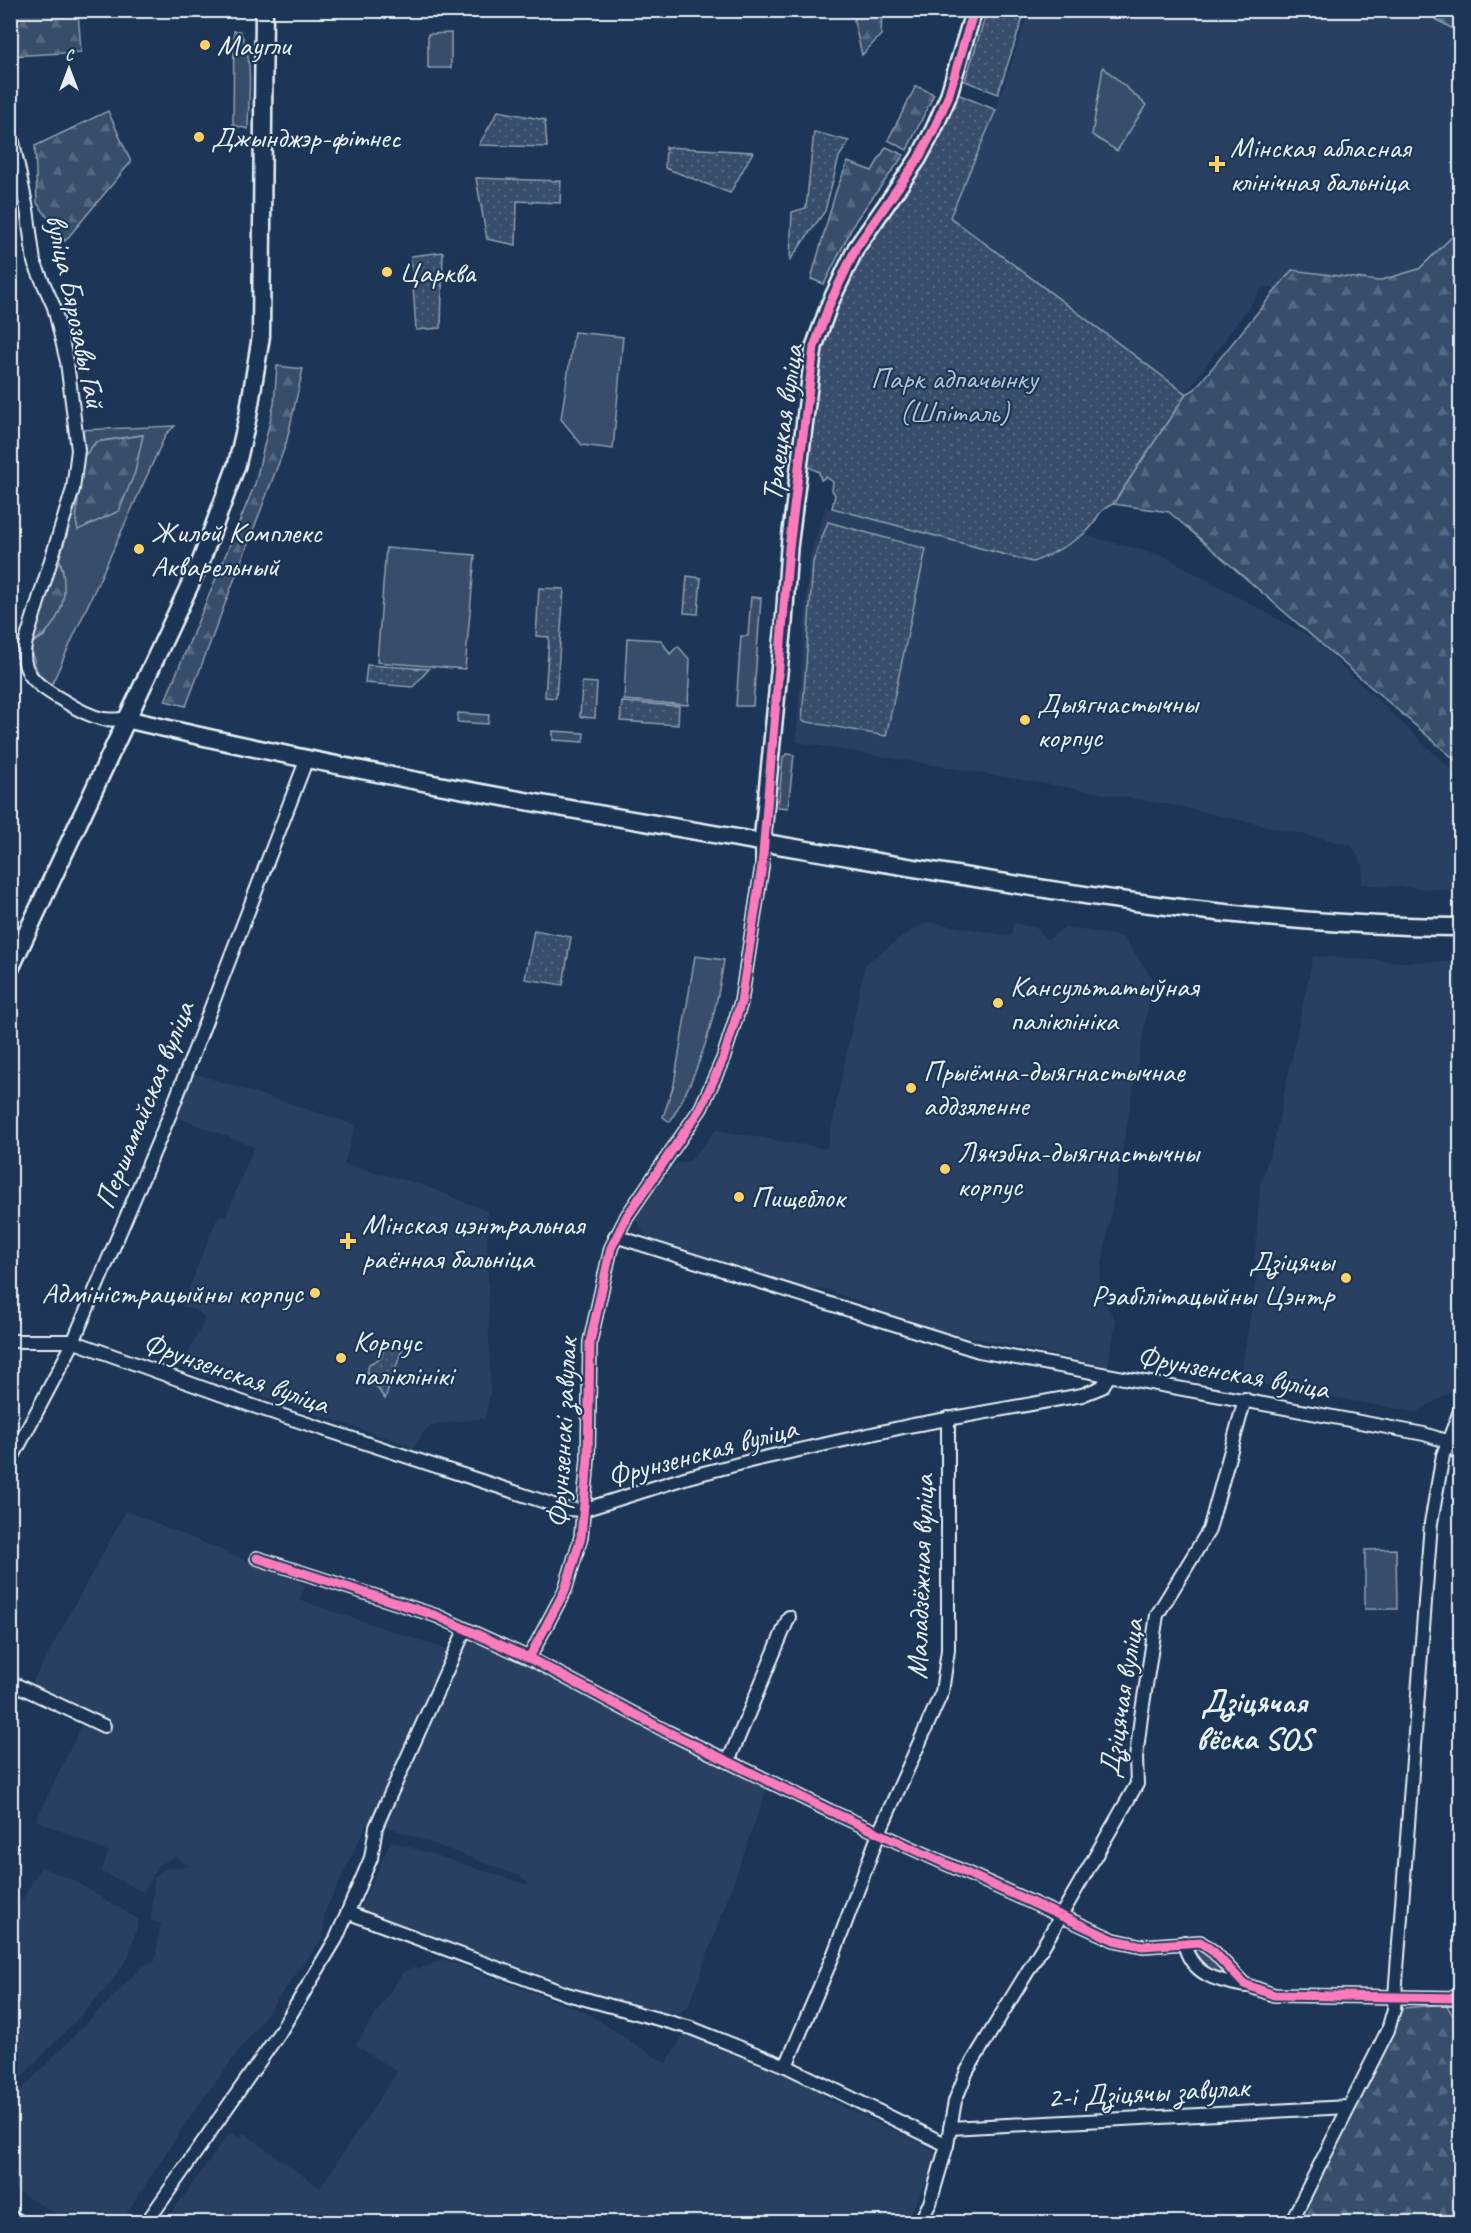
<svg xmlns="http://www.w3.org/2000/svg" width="1471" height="2233" font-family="Caveat,sans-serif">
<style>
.built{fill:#2a4162}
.grass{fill:#374d6c;stroke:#909fb2;stroke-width:1.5;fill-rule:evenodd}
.forest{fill:url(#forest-firs);stroke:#909fb2;stroke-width:1.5}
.park{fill:url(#park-dots);stroke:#909fb2;stroke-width:1.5}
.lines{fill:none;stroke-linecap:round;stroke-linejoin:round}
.minor-casing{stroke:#e8f1f8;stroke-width:16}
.tertiary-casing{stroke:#e8f1f8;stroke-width:20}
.secondary-casing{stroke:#e8f1f8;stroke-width:21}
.minor{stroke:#1d3557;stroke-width:12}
.tertiary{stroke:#1d3557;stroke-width:15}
.secondary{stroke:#1d3557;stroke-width:16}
.cycleway-casing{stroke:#1d3557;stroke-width:13}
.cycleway{stroke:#fd7abc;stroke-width:9}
.poi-dot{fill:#ffd166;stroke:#1d3557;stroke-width:2}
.labels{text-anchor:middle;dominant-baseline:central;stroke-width:4.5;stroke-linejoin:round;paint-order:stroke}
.poi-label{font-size:30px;fill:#e8f1f8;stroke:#1d3557;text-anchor:start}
.street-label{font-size:30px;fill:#e8f1f8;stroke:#1d3557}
.park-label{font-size:30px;fill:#b3c0ce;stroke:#1d3557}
.neighbourhood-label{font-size:32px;font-weight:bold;fill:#e8f1f8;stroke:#1d3557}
</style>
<defs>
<pattern id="forest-firs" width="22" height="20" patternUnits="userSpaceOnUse" patternTransform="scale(1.5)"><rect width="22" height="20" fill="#374d6c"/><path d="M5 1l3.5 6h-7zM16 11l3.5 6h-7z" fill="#546782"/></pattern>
<pattern id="park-dots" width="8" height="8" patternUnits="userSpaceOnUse" patternTransform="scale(1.5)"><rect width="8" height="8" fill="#374d6c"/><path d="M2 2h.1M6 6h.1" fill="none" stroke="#546782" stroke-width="1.8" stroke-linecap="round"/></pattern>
</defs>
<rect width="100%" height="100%" fill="#1d3557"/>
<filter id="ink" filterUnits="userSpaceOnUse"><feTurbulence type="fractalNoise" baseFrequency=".0167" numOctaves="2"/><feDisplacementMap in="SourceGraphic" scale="12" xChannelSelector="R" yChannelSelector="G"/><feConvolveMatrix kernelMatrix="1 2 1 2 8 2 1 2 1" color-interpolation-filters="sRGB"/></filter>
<g filter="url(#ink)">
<g class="built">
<path d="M1029,11H1460V270L1403,294L1263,287L1186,393L951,216L995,113Z"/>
<path d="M826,507L1016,555L1069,531L1164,556L1312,638L1460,778V891L1362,884L1363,865L1351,845L1177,806L796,742L809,559Z"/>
<path d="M928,922L1011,936L1013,923L1037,928L1047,940L1065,927L1123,937L1153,979L1097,1291L1116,1320L1108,1366L932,1329L823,1288L815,1290L646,1237L635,1219L675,1164L690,1161L716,1130L827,1149L865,964L912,930Z"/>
<path d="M1313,956L1401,962H1460V1369L1451,1392L1416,1412L1240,1381L1258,1265L1255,1259L1260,1185L1275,1138Z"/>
<path d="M193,1073L356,1125L344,1164L420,1184L487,1211L490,1393L485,1418L437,1424L426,1429L412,1449L408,1445L178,1367L183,1363L205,1319L198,1311L182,1306L218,1216H226L254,1147L177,1117Z"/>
<path d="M126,1511L306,1585L299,1600L460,1654L469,1637L767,1789L689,2005L672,2020L510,1968L358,1913L391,1841L531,1886L520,1876L383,1825L367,1823L324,1914L323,1938L189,2118L121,2222H70L11,2188V2100L142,1967L155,1961L161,1924L151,1920L154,1878L164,1869L190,1866L175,1857L157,1866L144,1892L101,1872L108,1852L36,1820L82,1724L24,1698Z"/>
<path d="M41,1867L71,1879L139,1920L128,1958L106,1989L11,2088V1919Z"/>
<path d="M443,1959L587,2013L666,2064L682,2037L688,2034L783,2072L825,2093L823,2097L925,2145L939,2156L937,2162L906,2222H154L159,2215L165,2222L230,2132L239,2137L244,2133L320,2188L397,2072L356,2045L403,1972L413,1967L420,1969Z"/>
</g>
<g class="grass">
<path d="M234,31H240C255,59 248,99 248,129L233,125Z"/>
<path d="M451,33V68H428V34Z"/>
<path d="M1103,67L1146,105L1117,151L1092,135Z"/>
<path d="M574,332L623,337L613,449L582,445L561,419Z"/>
<path d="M175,426L166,434L50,688L37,671L30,644L46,635L63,570L59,558L67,535L78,482L79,430ZM142,435L119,511L78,529L82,459L96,442Z"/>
<path d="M386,548L475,555L465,669L377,662Z"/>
<path d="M751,597L761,598L753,706H736L741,636H748Z"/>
<path d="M627,638L661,640L670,654L678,646L690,660L688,705L624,700Z"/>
<path d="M458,713L489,715L488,724L457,722Z"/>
<path d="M553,731L584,733L583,742L553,740Z"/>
<path d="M787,754L794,755L788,808L778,807L783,757Z"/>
<path d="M695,956L724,960C715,1020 701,1070 670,1122L663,1117L674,1084Z"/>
<path d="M1396,1549L1397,1609H1365V1550Z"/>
<path d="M1190,1946L1204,1948L1228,1974L1222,1977L1206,1967Z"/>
</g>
<g class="forest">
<path d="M11,10L78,11L81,52L11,56Z"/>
<path d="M857,11H882L881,35L862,55L854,21Z"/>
<path d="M1421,11H1460V33Z"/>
<path d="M916,86L934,94L907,150L888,140Z"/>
<path d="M108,111L131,162L65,241L37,203L35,146Z"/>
<path d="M886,147L904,155L856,220L824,284L811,279L836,191L848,162L872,171Z"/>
<path d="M1460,229V764L1169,512L1113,504L1186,394L1195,389L1292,270L1378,281L1419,269Z"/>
<path d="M277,366L303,369L286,444L186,706L165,701L255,484L274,404Z"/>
<path d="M143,435L135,472L119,511L78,530L76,521L82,459L96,442Z"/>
<path d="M59,559C71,592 62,627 30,644Z"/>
<path d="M1446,2004L1460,2027V2222H1297L1403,2008Z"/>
</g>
<g class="park">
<path d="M987,11H1025L998,94L965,81Z"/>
<path d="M955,93L996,110L950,217L1186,394L1113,504C1093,513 1100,521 1085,533C1077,540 1042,560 1032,562L832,508L835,495L832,490L833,482L826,477L821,480L819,472L807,466L824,328L863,249Z"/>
<path d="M498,111L545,120L547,147L479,145Z"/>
<path d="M814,132L849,141L839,157L825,211L790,260L792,212L806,208Z"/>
<path d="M666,147L753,152L730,193L665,168Z"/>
<path d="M476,178L561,181L560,203L517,201L516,245L487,239Z"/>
<path d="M443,252L441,328L416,330L411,256Z"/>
<path d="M828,522L926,549L886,736L802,721L813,562Z"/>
<path d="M687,576L701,578L698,614L684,613Z"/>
<path d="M539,588L564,589L556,698L545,697L549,637L536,636Z"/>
<path d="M367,665L429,669L413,687L365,683Z"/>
<path d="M582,682L597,683L595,718L580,717Z"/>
<path d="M622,702L679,706L678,725L620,721Z"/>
<path d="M534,930L571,937L563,985L525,979Z"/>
<path d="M386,1341L403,1347L385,1399L367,1373L369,1364L381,1358Z"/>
</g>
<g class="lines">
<defs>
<g id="minor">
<path d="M10,128L27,209L34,262L54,307L67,362L78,450L73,489L26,641C17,673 39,687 64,701C75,708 90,716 103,719C110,720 119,719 126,719"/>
<path d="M615,1236L979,1351L1424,1434L1449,1442L1460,1456"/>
<path d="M10,1341H72L253,1406L536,1499L565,1509L583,1510L688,1477L754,1460L908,1426L1082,1395L1102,1387L1109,1376"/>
<path d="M10,1462L71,1347L170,1114L306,761"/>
<path d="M257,1558L437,1616L529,1658L666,1731L830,1811L1114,1940L1143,1946L1200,1942L1214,1952L1244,1984L1274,1995L1460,1998"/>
<path d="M529,1658L565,1590L581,1537L588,1459L590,1342L611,1248L627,1216L701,1108L723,1059L741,1002L762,866V842"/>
<path d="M10,1682L104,1726"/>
<path d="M728,1762L789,1617"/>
<path d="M349,1913L567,1994L691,2028L786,2066L947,2145"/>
<path d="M1184,1942C1190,1975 1218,1981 1245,1986"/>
<path d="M786,2066L835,1951L879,1833L942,1692L948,1650V1418"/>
<path d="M950,2128L1348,2107"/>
<path d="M147,2222L280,2032L336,1939L371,1858L376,1827L382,1813L465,1630"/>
<path d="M920,2222L930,2203L947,2145L955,2101L967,2071L1048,1938L1137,1784L1136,1758L1141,1717L1157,1615L1209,1530L1245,1399"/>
<path d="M1291,2222L1388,2030L1394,2009L1431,1523L1443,1455L1460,1411"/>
</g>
<g id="tertiary">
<path d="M762,842L784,623L789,548L814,347L830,303L856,248L918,159L933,131L948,97L974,10"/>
<path d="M10,2219L17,2222"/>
</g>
<g id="secondary">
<path d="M126,719C353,773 583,812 813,851C1027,887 1243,926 1460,927"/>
<path d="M10,969L201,561L237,464L248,416L261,336L264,10"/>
</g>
</defs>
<use href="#minor" class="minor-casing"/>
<use href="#tertiary" class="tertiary-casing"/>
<use href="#secondary" class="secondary-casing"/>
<use href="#minor" class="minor"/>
<use href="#tertiary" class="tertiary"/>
<use href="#secondary" class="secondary"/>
<defs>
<g id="cycleway">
<path d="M257,1558L437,1616L529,1658L666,1731L830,1811L1114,1940L1143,1946L1200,1942L1214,1952L1244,1984L1274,1995L1460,1998"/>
<path d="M529,1658L565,1590L581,1537L588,1459L590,1342L611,1248L627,1216L701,1108L723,1059L741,1002L762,866L789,548L814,347L830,303L856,248L918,159L933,131L948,97L974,10"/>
</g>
</defs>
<use href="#cycleway" class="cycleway-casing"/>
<use href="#cycleway" class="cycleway"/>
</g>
</g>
<g class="poi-dot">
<circle cx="205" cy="45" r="6"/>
<circle cx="199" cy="137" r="6"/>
<path d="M1214 155h6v6h6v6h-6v6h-6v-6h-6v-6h6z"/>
<circle cx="387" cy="272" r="6"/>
<circle cx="139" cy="549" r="6"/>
<circle cx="1025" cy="720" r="6"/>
<circle cx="998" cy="1003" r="6"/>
<circle cx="911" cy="1088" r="6"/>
<circle cx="945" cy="1169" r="6"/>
<circle cx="739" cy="1197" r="6"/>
<path d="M345 1232h6v6h6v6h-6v6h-6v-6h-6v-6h6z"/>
<circle cx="1346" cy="1278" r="6"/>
<circle cx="315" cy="1293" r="6"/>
<circle cx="341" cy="1358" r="6"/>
</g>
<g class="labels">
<g class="poi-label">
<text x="217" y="45">Маугли</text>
<text x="211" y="137">Джынджэр-фітнес</text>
<text x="1230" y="147">Мінская абласная<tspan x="1230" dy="34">клінічная бальніца</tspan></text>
<text x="399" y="272">Царква</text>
<text x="151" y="532">Жилой Комплекс<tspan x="151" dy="34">Акварельный</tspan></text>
<text x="1037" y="703">Дыягнастычны<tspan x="1037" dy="34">корпус</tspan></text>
<text x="1010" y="986">Кансультатыўная<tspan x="1010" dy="34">паліклініка</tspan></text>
<text x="923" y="1071">Прыёмна-дыягнастычнае<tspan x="923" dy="34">аддзяленне</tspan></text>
<text x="957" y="1152">Лячэбна-дыягнастычны<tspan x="957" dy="34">корпус</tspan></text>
<text x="751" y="1197">Пищеблок</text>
<text x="362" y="1224">Мінская цэнтральная<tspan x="362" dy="34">раённая бальніца</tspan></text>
<text x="1334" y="1261" text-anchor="end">Дзіцячы<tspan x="1334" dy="34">Рэабілітацыйны Цэнтр</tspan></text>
<text x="303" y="1293" text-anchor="end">Адміністрацыйны корпус</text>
<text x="353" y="1341">Корпус<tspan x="353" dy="34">паліклінікі</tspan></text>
</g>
<g class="street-label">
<text transform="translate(76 311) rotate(78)">вуліца Бярозавы Гай</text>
<text transform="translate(782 423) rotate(-82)">Траецкая вуліца</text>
<text transform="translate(144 1105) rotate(-68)">Першамайская вуліца</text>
<text transform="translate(1233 1372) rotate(10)">Фрунзенская вуліца</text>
<text transform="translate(236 1373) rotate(19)">Фрунзенская вуліца</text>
<text transform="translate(562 1433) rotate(-87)">Фрунзенскі завулак</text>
<text transform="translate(702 1452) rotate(-15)">Фрунзенская вуліца</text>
<text transform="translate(920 1577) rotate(-88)">Маладзёжная вуліца</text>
<text transform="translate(1121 1698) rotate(-81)">Дзіцячая вуліца</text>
<text transform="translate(1148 2092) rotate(-3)">2-і Дзіцячы завулак</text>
</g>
<g class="park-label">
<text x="954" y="378">Парк адпачынку<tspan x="954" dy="34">(Шпіталь)</tspan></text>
</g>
<g class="neighbourhood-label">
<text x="1254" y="1701">Дзіцячая<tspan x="1254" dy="37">вёска SOS</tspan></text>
</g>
</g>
<rect width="1471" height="2233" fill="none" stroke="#1d3557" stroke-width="36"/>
<rect x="18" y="18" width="1435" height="2197" fill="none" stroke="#e8f1f8" stroke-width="2" filter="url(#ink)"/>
<g transform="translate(69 69)" stroke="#1d3557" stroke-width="4.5" paint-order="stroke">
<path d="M0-4.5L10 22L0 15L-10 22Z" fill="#e8f1f8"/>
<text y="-9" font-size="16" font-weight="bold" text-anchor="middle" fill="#e8f1f8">С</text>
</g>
</svg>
